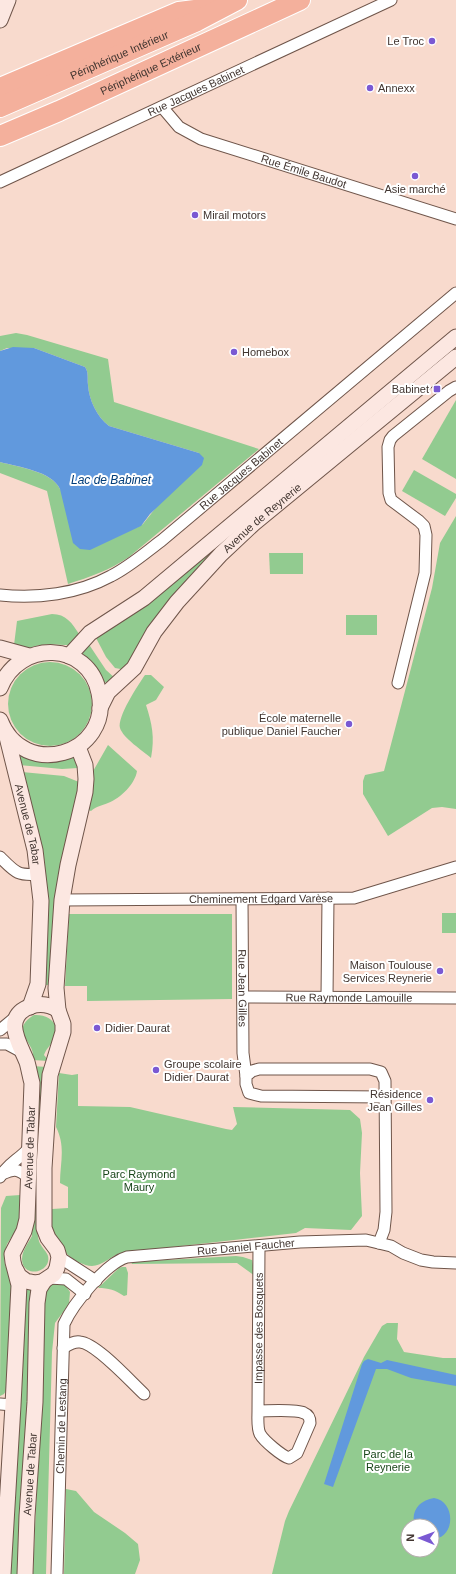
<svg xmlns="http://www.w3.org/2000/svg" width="456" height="1574" font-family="Arial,sans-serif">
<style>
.green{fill:#92cb90;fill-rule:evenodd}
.water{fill:#6199dd}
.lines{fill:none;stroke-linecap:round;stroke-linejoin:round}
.street-casing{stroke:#6f554a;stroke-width:13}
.secondary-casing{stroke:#6f554a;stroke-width:17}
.highway-casing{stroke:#fff;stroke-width:22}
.street{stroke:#fff;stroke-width:11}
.secondary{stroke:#fce7e1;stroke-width:15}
.highway{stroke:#f4b09c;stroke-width:20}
.poi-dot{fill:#7a59d3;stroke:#fff;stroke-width:1.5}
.labels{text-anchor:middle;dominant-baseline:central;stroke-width:4;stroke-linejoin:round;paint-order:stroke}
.poi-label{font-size:11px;fill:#413530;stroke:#fff;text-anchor:end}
.street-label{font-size:11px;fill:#413530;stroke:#fff}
.park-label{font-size:11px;fill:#184619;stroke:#fff}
.water-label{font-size:12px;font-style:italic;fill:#003d7a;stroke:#fff}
</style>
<rect width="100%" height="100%" fill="#f8dacd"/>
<g class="green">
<path d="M16,333L27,335L108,359L114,402L259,449L129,557C110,570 90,577 68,584L47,491L0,473V462C17,467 52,471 60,489L136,528L143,524L199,453L109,426C97,417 89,400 88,385C87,379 89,372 85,367L34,348H7L0,351V336Z"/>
<path d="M456,400V479L422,459Z"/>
<path d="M414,470L456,494V498L445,516L402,491Z"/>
<path d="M260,516L126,670L115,668L106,657L95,636L195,561Z"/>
<path d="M456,516V809L442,807L432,808L388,836L363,794V781L365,775L384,771L432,588L440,543Z"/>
<path d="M269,553H303V574H270Z"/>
<path d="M52,614C66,614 72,623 79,634L71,645C51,645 43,642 24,650L14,645L17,621Z"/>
<rect x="346" y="615" width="31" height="20"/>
<path d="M88,643L106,670L116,679L108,683L104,682C102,676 99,670 94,665C90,660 83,657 82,651Z"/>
<circle cx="50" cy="704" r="42"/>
<path d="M145,675H151L164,687L156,700L146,705C152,724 155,737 151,758C143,751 123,738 120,728C117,717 138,685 145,675Z"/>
<path d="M108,745L137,771C135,784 121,798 108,803C101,806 97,806 91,811L86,809L92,773Z"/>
<path d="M17,753L73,755L78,768L62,769L19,765Z"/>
<path d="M22,772L64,776L79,782L52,985H41C45,944 50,902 44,860C40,830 28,801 22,772Z"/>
<rect x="442" y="913" width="14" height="20"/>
<path d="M69,914H232V999L87,1001V986H65Z"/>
<path d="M34,1015C50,1014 62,1025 53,1041C50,1046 46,1049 44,1055L49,1061L32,1060L31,1058L33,1057C35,1042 8,1031 34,1015Z"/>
<path d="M32,1066L47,1067L37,1230C38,1235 38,1241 41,1245C43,1249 47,1252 48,1256C52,1273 22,1279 22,1259C22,1251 28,1243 32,1236Z"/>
<path d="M59,1073L72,1075L78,1074V1106L130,1107L226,1129L232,1130L237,1124L233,1107L350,1110L360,1119L362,1133L360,1173L362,1216L351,1230L305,1228L296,1233L120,1253C112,1256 101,1266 92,1266C75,1265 58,1248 52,1233C49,1225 50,1217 52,1209L68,1208V1187L60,1183C60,1163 66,1147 56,1127Z"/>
<path d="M20,1195V1216L18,1227L7,1244L4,1255L5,1265L13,1284L7,1389L4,1394L0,1396L1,1208L6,1196Z"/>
<path d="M236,1256L243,1257L252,1260L255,1276L237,1263L132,1264L131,1262Z"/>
<path d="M122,1267H126L128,1273L127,1295L124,1296C115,1290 109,1288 98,1288L119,1268Z"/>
<path d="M53,1282L64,1283L70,1292L69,1304L55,1323L52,1352L46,1574H33L38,1461L41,1318L46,1289Z"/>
<path d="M26,1288L34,1290L19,1574H8Z"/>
<path d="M387,1323H398L397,1339L404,1352L443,1358H456V1574H272L285,1521L289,1511L364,1357L382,1326ZM408,1526H432V1550H408Z"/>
<path d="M66,1489L76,1491L94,1512L125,1533L138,1544L140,1560L135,1574H64Z"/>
</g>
<g class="water">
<path d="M13,347L34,348L85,367C89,372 87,379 88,385C89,400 97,417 109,426L199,453L204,458L202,465L150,514L141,526L90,550L80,549L73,543L60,489C52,471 18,467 0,462V351Z"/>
<path d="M368,1359L381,1363L387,1360L456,1375V1386L411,1378L387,1369H376L333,1487L324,1484L362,1364L364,1361Z"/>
<path d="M434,1498C456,1501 456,1539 432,1539V1526H415C410,1512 419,1500 434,1498Z"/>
</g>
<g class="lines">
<defs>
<g id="street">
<path id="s1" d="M162,107L179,127L201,139L456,219"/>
<path id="s2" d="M0,182L391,0"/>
<path id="s3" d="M0,595C37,599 78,594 111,576C129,567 145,553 161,541L456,293"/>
<path d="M398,683L425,573L426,535L424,526L419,521L391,500L389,493L388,447L390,440L393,436L449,391L456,387"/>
<path d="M0,857C15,872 17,876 39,874"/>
<path id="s4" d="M242,899L243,1053L246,1076"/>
<path id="s5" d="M62,900L354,898L456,867"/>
<path id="s6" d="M243,997L456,998"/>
<path d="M327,997L328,898"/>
<path d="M0,1030L17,1016"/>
<path d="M0,1044H7L22,1052"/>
<path d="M2,1174C14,1169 17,1168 28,1177"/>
<path d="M0,1177C7,1164 20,1159 29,1148"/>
<path d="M379,1243L384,1230L386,1212L385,1081L381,1072L370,1069H259L252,1071L246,1076V1084L249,1093L261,1096L385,1097"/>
<path d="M59,1257L96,1281"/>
<path d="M49,1278L66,1279L85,1294"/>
<path d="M63,1348C68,1345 73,1341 80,1342C96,1343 131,1382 144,1394"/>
<path d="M0,1404L13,1405"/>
<path id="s7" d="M258,1411C269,1411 296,1409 304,1413C309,1415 310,1418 310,1423L297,1453L289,1458C282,1456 264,1441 260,1434C257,1428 258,1418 258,1411L259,1246"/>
<path id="s8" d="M57,1574L64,1324C73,1304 106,1263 127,1257L300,1242L366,1240L391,1246L403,1253L421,1260L433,1262L456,1263"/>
</g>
<g id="secondary">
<path d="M0,20L8,0"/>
<path d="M0,648L29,656"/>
<path d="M69,656L90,633L144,598L456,337"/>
<path d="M0,688C19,639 89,641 99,693C112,755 23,781 0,720"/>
<path id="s9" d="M100,708L108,692L134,668L154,632L177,602L221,554L253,524L456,357"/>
<path id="s10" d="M6,733L35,850L41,901L38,984L30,1007"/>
<path d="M16,1270L19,1276L26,1281L35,1283L42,1282L54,1274L57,1268L59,1257L57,1250L48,1238L44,1228V1168L50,1075L63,1032V1024L58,1010L56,988L62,900L68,865L85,792L86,779L85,765L78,747"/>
<path id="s11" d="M3,1574L13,1405L19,1285L13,1262L12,1254L24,1231L27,1219L32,1083C30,1076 29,1069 27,1062C20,1044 1,1017 31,1006C41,1003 49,1004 58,1010"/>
<path id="s12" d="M25,1574L27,1516L35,1402L37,1303L39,1289L44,1281"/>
</g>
<g id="highway">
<path d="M0,88L179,12L210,8"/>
<path id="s13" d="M0,107L197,21L237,0"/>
<path id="s14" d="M0,136L59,111L300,0"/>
</g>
</defs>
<use href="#street" class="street-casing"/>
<use href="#secondary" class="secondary-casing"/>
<use href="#highway" class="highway-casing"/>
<use href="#street" class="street"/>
<use href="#secondary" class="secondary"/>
<use href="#highway" class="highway"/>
</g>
<g class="poi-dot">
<circle cx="432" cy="41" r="4"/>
<circle cx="370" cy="88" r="4"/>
<circle cx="415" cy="176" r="4"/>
<circle cx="195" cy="215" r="4"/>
<circle cx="234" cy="352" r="4"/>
<rect x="433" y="385" width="8" height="8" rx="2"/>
<circle cx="349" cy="724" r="4"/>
<circle cx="440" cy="971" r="4"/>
<circle cx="97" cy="1028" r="4"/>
<circle cx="156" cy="1070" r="4"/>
<circle cx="430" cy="1100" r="4"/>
</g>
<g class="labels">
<g class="poi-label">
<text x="424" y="41">Le Troc</text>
<text x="378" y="88" text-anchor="start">Annexx</text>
<text x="415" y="189" text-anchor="middle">Asie marché</text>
<text x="203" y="215" text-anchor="start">Mirail motors</text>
<text x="242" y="352" text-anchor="start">Homebox</text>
<text x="429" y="389">Babinet</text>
<text x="341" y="718">École maternelle<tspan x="341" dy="13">publique Daniel Faucher</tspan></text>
<text x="432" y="965">Maison Toulouse<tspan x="432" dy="13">Services Reynerie</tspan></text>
<text x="105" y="1028" text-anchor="start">Didier Daurat</text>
<text x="164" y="1064" text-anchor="start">Groupe scolaire<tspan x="164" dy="13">Didier Daurat</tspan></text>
<text x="422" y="1094">Résidence<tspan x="422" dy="13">Jean Gilles</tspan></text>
</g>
<g class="street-label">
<text stroke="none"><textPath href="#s13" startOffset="130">Périphérique Intérieur</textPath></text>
<text stroke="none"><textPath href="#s14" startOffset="165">Périphérique Extérieur</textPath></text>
<text stroke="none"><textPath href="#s2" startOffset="216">Rue Jacques Babinet</textPath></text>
<text stroke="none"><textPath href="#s1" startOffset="159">Rue Émile Baudot</textPath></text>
<text stroke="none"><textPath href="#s3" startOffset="280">Rue Jacques Babinet</textPath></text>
<text stroke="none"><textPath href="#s9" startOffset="252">Avenue de Reynerie</textPath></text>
<text stroke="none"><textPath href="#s10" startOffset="94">Avenue de Tabar</textPath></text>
<text stroke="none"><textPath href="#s5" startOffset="199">Cheminement Edgard Varèse</textPath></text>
<text stroke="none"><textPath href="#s4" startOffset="89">Rue Jean Gilles</textPath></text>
<text stroke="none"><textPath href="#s6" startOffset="106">Rue Raymonde Lamouille</textPath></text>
<text stroke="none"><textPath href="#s11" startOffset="431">Avenue de Tabar</textPath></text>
<text stroke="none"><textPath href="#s8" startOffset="463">Rue Daniel Faucher</textPath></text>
<text stroke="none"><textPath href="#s7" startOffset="245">Impasse des Bosquets</textPath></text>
<text stroke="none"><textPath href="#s8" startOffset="148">Chemin de Lestang</textPath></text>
<text stroke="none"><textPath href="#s12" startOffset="100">Avenue de Tabar</textPath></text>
</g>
<g class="park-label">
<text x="139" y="1174">Parc Raymond<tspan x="139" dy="13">Maury</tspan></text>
<text x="388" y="1454">Parc de la<tspan x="388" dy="13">Reynerie</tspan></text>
</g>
<g class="water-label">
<text x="111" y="480">Lac de Babinet</text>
</g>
</g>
<g transform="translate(420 1538) rotate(271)"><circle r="19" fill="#ffffff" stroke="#b3aeac"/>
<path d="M0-3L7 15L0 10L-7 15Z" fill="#7a59d3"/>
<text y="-6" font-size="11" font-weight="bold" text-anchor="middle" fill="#413530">N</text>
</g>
</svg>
